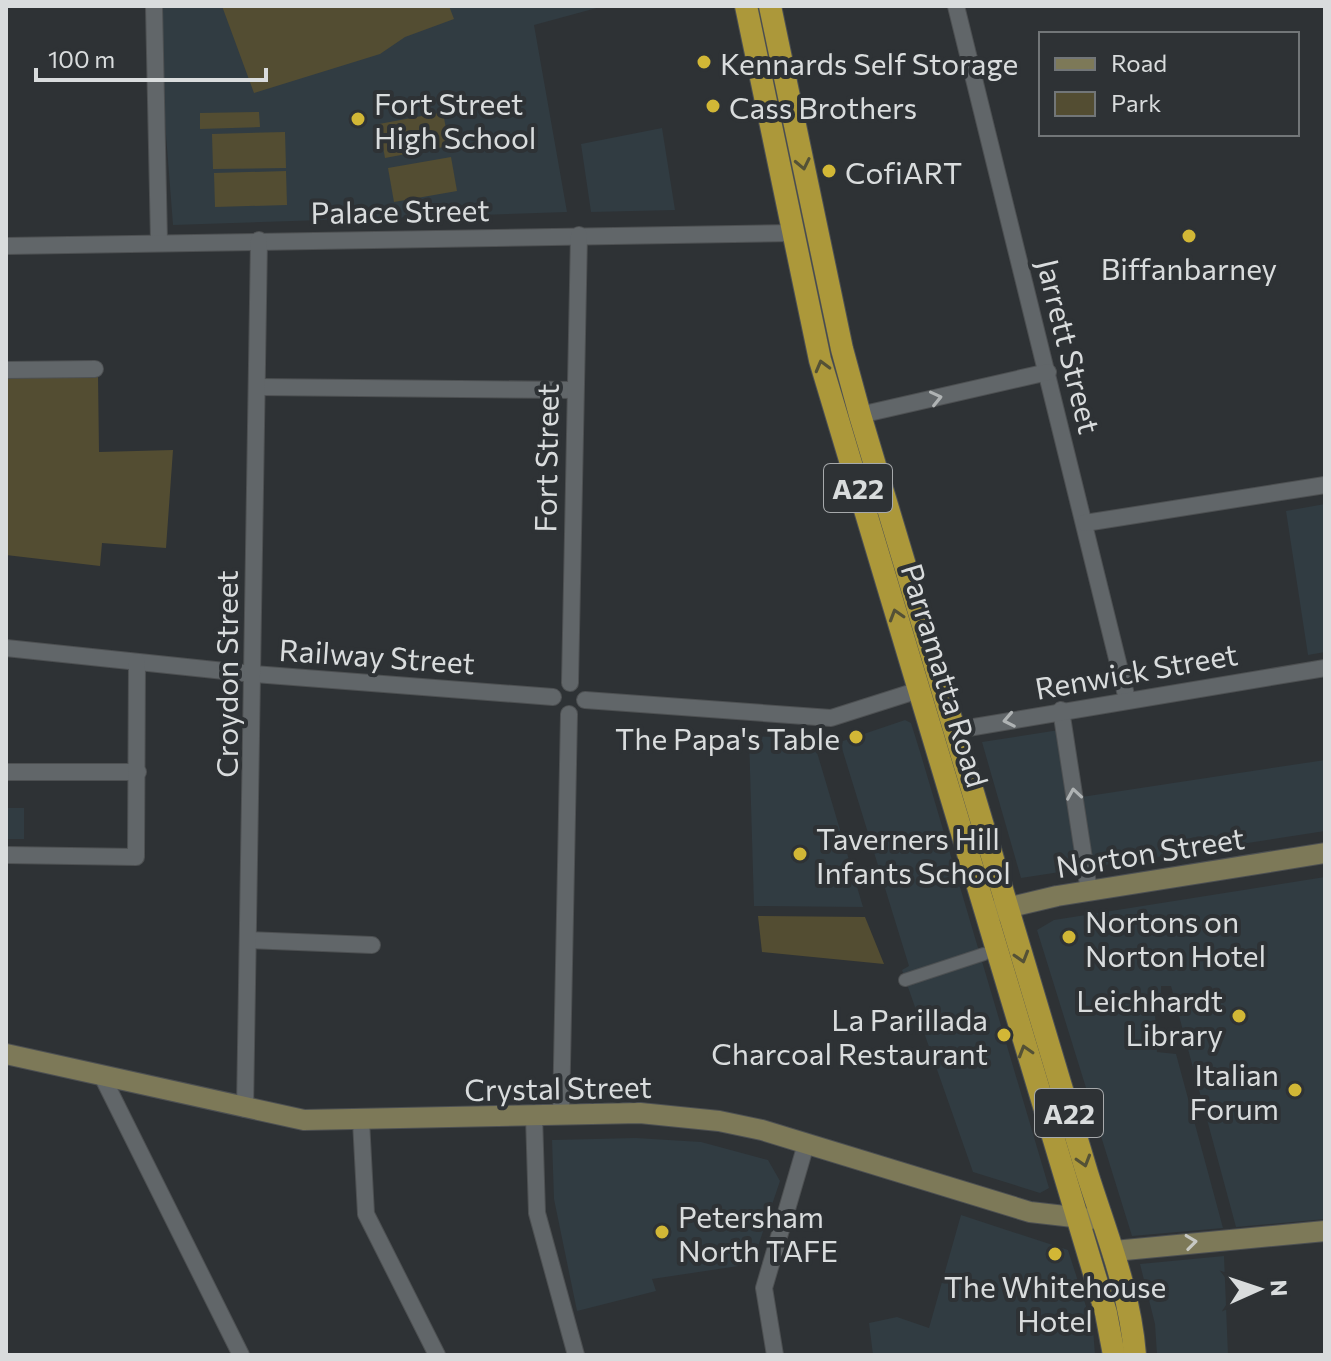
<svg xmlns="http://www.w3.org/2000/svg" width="1331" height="1361" font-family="Commissioner,sans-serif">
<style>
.built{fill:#313c42}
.green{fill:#534d32}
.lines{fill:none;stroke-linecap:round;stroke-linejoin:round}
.pedestrian-casing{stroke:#4d5052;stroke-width:14}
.minor-casing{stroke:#4d5052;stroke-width:18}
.secondary-casing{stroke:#4d5052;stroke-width:22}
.trunk-casing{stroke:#4d5052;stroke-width:24}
.pedestrian{stroke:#616669;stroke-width:12}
.minor{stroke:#616669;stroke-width:16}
.secondary{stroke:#7d7958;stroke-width:20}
.trunk{stroke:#ac983a;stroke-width:22}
.oneway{stroke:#545136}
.oneway2{stroke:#afb3b4}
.oneway3{stroke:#c7c8c2}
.poi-dot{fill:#d2b736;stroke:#2e3235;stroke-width:3}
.labels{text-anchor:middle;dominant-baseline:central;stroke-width:8;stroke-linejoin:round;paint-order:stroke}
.shield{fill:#2e3235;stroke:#a6a9ab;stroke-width:2}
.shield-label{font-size:28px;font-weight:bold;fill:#d9dcdd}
.poi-label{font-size:30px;fill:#d9dcdd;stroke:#2e3235;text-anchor:start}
.street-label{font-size:30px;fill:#d9dcdd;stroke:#2e3235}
</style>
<rect width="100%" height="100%" fill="#2e3235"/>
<g class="built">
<path d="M156,6H604L534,25L567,212L173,225Z"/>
<path d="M662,128L675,210L591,212L581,144Z"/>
<path d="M1325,504V652L1308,655L1286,511Z"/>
<path d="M905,720L911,723L921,755L1049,1188L1040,1193L973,1172L902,970L909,966L840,742Z"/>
<path d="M1059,730L1075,798L1325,760V831L1021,878L982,742Z"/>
<path d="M749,736L813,739L863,907L754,906Z"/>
<rect x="6" y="808" width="18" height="31"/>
<path d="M1325,877V1219L1236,1227L1171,986H1161V993L1154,994L1157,1052L1176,1054L1223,1228L1132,1236L1037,930L1054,920Z"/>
<path d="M636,1138L701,1142L768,1160L780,1181L752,1264L652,1279L656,1291L577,1311L554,1199L552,1140Z"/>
<path d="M961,1215L1068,1250L1093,1328L1095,1355H873L869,1323L897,1317L929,1328Z"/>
<path d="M1224,1256L1228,1355H1157L1155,1324L1140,1264Z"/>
</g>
<g class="green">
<path d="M222,6H449L454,19L405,37L380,54L254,93Z"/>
<path d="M259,112L260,127L200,129V113Z"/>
<path d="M443,112L449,146L385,158L379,124Z"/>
<path d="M285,132L286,168L213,169L212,134Z"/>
<path d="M451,157L457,191L394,202L388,168Z"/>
<path d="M286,171L287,205L215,207L214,173Z"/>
<path d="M6,375H98L99,452L173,450L166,548L102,543L100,566L6,555Z"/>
<path d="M758,916L865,917L884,964L762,952Z"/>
</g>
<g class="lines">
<defs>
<path id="pedestrian" d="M905,980L984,954"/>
<g id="minor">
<path d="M154,6L159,242"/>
<path d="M956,6L1127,699"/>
<path d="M6,246L795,233"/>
<path d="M6,370L95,369"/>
<path d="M257,387L574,390"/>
<path d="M860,415L1048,372"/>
<path d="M1085,523L1325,485"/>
<path d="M6,648L253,674L553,697"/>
<path d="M570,683L579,235"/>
<path d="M585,700L831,718L919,690"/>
<path d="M1061,710L1089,891"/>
<path d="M956,730L1325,668"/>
<path d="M6,772H138"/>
<path d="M6,855L136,857L137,662"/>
<path d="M250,940L372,945"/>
<path d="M102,1076L241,1355"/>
<path d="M245,1109L259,240"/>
<path d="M561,1115L569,714"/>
<path d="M534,1116L537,1213L576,1355"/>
<path d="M361,1121L366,1214L437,1355"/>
<path d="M775,1355L764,1288L806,1144"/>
</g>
<g id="secondary">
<path d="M994,911L1057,896L1325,853"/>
<path d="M6,1054L304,1120L640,1113L719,1121L762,1130L1030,1212L1091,1219"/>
<path d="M1114,1251L1325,1231"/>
</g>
<g id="trunk">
<path d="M746,6L820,360L1106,1313L1114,1355"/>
<path d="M770,6L842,349L860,415L1087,1173C1106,1233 1130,1291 1135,1355"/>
</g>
</defs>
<use href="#pedestrian" class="pedestrian-casing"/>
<use href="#minor" class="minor-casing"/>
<use href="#secondary" class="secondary-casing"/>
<use href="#trunk" class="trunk-casing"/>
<use href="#pedestrian" class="pedestrian"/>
<use href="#minor" class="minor"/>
<use href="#secondary" class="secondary"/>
<use href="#trunk" class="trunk"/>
</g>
<defs><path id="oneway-chevron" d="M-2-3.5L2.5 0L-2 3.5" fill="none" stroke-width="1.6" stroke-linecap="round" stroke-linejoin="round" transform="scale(2)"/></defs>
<g class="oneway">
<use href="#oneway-chevron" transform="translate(803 164) rotate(78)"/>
<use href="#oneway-chevron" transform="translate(822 366) rotate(-105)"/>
<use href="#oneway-chevron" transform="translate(896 615) rotate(-107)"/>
<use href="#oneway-chevron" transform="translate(1022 957) rotate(73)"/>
<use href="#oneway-chevron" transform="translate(1025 1051) rotate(-107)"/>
<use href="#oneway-chevron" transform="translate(1084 1161) rotate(73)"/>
</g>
<g class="oneway2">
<use href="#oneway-chevron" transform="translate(936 398) rotate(-13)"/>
<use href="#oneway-chevron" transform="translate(1009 720) rotate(169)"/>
<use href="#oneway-chevron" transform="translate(1074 794) rotate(-99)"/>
</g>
<use class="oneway3" href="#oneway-chevron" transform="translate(1191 1242) rotate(-7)"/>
<g class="poi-dot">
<circle cx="704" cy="62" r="8"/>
<circle cx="713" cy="106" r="8"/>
<circle cx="358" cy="119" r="8"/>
<circle cx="829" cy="171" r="8"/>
<circle cx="1189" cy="236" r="8"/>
<circle cx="856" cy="737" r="8"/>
<circle cx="800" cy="854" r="8"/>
<circle cx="1069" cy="937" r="8"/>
<circle cx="1239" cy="1016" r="8"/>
<circle cx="1004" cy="1035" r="8"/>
<circle cx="1295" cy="1090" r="8"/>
<circle cx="662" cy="1232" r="8"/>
<circle cx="1055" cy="1254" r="8"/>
</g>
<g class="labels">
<g class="shield">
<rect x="824" y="464" width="68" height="48" rx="6"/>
<rect x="1035" y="1089" width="68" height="48" rx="6"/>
</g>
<g class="shield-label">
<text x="858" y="488">A22</text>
<text x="1069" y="1113">A22</text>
</g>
<g class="poi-label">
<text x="720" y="62">Kennards Self Storage</text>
<text x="374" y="102">Fort Street<tspan x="374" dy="34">High School</tspan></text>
<text x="729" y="106">Cass Brothers</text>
<text x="845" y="171">CofiART</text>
<text x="1189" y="267" text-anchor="middle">Biffanbarney</text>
<text x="840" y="737" text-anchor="end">The Papa's Table</text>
<text x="816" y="837">Taverners Hill<tspan x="816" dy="34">Infants School</tspan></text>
<text x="1085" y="920">Nortons on<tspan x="1085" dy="34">Norton Hotel</tspan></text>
<text x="1223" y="999" text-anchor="end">Leichhardt<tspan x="1223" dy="34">Library</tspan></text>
<text x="988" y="1018" text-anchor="end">La Parillada<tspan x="988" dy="34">Charcoal Restaurant</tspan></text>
<text x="1279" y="1073" text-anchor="end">Italian<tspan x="1279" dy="34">Forum</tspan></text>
<text x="678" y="1215">Petersham<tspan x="678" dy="34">North TAFE</tspan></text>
<text x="1055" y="1285" text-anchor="middle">The Whitehouse<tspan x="1055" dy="34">Hotel</tspan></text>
</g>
<g class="street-label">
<text transform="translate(400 210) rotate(-1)">Palace Street</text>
<text transform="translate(1070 346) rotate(76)">Jarrett Street</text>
<text transform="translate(545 458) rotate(-89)">Fort Street</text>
<text transform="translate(377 655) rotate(4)">Railway Street</text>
<text transform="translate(1136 670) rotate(-10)">Renwick Street</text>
<text transform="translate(225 674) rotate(-90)">Croydon Street</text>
<text transform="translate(946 675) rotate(73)">Parramatta Road</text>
<text transform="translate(1150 851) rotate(-9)">Norton Street</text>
<text transform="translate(558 1087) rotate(-1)">Crystal Street</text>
</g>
</g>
<rect width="1331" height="1361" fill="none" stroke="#d9dcdd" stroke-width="16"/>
<rect x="1039" y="32" width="260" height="104" fill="#2e3235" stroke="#727678" stroke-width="2"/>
<rect x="1055" y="58" width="40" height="12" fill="#7d7958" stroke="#727678" stroke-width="2"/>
<text x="1111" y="72" font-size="24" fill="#d9dcdd">Road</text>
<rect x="1055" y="92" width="40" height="24" fill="#534d32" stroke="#727678" stroke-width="2"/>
<text x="1111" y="112" font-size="24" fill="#d9dcdd">Park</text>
<g transform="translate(1259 1289) rotate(87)" stroke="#2e3235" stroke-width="6" paint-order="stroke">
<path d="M0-6L14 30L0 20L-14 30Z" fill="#d9dcdd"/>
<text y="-12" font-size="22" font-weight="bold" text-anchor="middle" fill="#d9dcdd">N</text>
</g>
<path d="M36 68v12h230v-12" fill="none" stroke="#d9dcdd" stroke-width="4"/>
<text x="48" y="68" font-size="24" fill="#d9dcdd" stroke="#2e3235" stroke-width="6" paint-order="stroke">100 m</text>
</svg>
